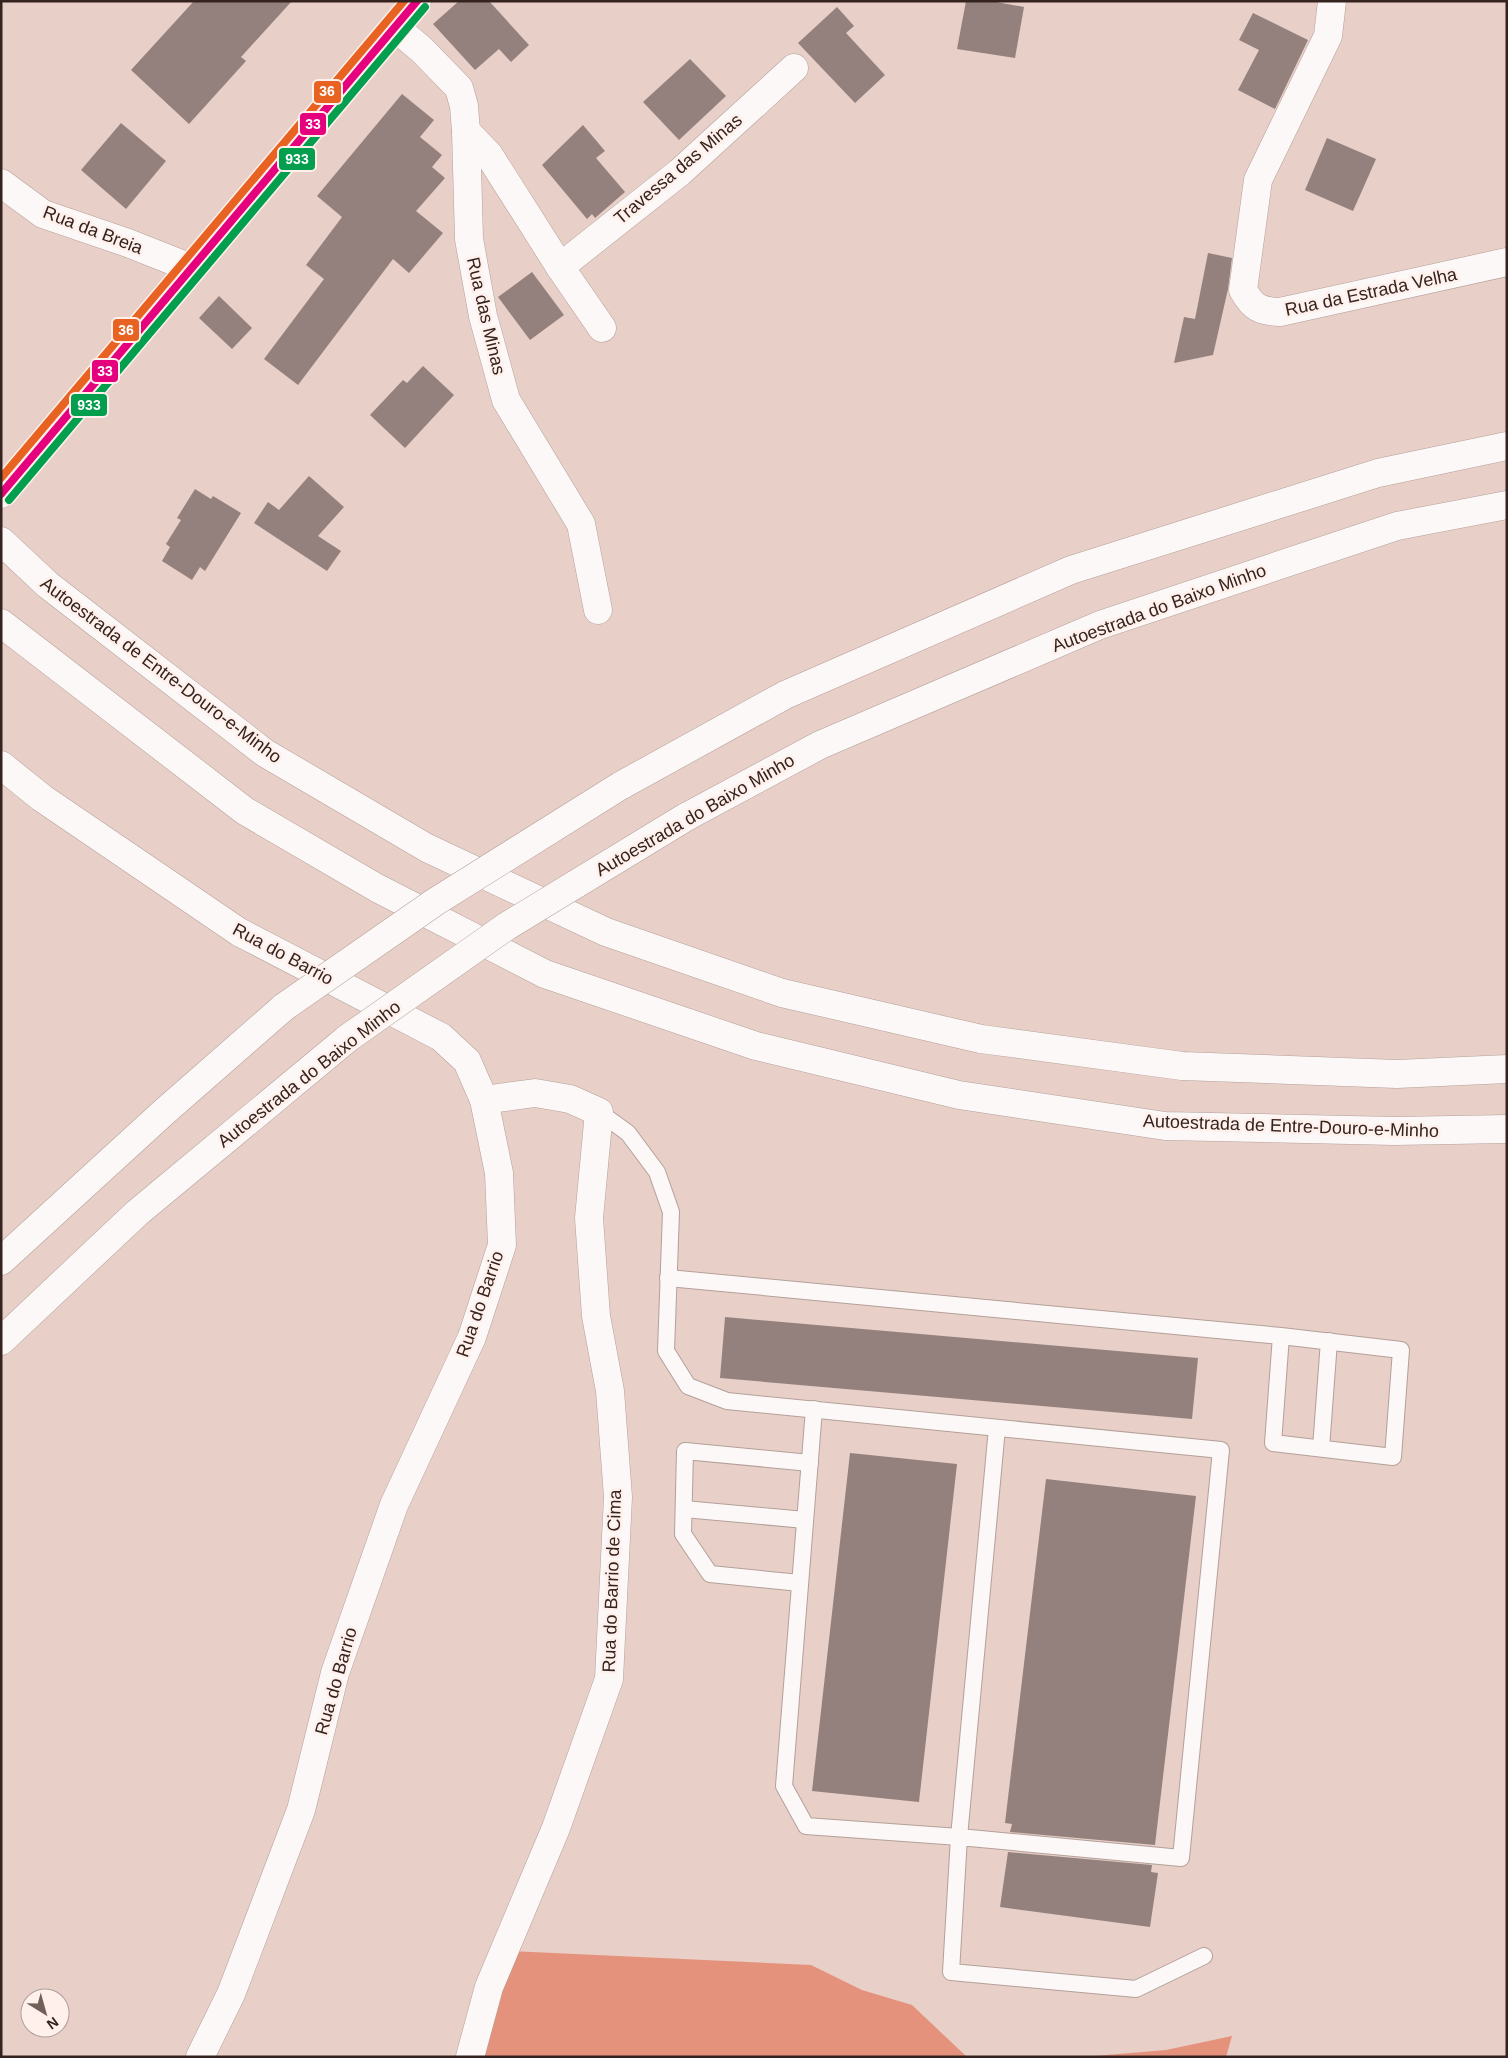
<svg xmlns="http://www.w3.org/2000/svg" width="1508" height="2058" font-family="Arial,sans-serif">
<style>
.forest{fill:#e5927d}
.building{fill:#94817e}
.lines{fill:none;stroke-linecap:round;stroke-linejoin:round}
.lane-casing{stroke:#b4a09a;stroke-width:18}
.street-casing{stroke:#b4a09a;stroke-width:29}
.primary-casing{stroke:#b4a09a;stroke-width:29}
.highway-casing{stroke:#b4a09a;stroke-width:29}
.lane{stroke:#fcf8f7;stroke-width:16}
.street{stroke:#fcf8f7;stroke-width:28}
.primary{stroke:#fcf8f7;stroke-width:28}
.highway{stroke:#fcf8f7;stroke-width:28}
.highway-bridge-casing{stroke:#b4a09a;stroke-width:29;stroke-linecap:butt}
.highway-bridge{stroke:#fcf8f7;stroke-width:28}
.bus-1-casing{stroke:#fff0ec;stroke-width:11}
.bus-2-casing{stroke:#fff0ec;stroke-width:11}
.bus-3-casing{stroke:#fff0ec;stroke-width:11}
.bus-1{stroke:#e5007d;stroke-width:8}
.bus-2{stroke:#039f4e;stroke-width:8}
.bus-3{stroke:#e86222;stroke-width:8}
.labels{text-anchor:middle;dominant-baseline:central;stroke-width:5;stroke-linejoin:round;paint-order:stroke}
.street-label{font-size:18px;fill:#34231e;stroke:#fff0ec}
.line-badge{stroke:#fff0ec;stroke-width:2}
.badge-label{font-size:14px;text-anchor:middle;font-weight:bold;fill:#fff}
</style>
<rect width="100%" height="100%" fill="#e8cfc7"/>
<g class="forest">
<path d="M510,1951L811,1965L862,1990L912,2005L967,2057H483Z"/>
<path d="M1232,2036L1226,2057H1083L1166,2050Z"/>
</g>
<g class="building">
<path d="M194,1H292L241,57L246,61L189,124L131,70Z"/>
<path d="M459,1H489L529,45L511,62L499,49L475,70L433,24Z"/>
<path d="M966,1H991L1024,7L1015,58L957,49Z"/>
<path d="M837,7L854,26L846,33L885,75L855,103L798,43Z"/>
<path d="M1253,13L1308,40L1275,109L1238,90L1259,50L1239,40Z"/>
<path d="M690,59L726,96L679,140L643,102Z"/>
<path d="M402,94L434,120L420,137L442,155L432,167L445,178L416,211L443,233L409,273L393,259L298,385L264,359L324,279L306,265L342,217L317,196Z"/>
<path d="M121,123L166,161L126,209L81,170Z"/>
<path d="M583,125L605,151L596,158L625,192L595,218L592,214L587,219L542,165Z"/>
<path d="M1327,138L1376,159L1353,211L1305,190Z"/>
<path d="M1208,253L1232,258L1228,289L1213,355L1174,363L1184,317L1195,319Z"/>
<path d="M532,272L564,315L530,340L498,297Z"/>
<path d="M219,296L252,328L232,349L199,318Z"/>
<path d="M423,366L454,395L405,448L370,415L403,380L407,383Z"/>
<path d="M309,476L344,507L318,536L341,551L327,571L254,523L268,502L279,510Z"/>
<path d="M195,489L211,499L213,496L241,513L205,571L200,567L192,580L162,561L170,547L166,544L181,520L177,518Z"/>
<path d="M725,1317L1198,1358L1192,1419L720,1378Z"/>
<path d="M850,1453L957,1464L919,1802L812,1791Z"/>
<path d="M1046,1479L1196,1496L1155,1845L1010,1832L1012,1824L1005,1823Z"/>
<path d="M1008,1852L1152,1865L1151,1872L1158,1873L1150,1927L1000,1907Z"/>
</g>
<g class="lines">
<defs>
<g id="lane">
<path d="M599,1112L628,1133L657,1172L671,1212L666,1351L688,1386L727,1401L1221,1450L1181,1858L959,1837L951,1972L1136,1989L1204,1956"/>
<path d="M668,1278L1281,1336L1401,1350L1393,1457L1273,1443L1281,1336"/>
<path d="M814,1409L784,1786L806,1826L959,1837L997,1428"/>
<path d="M1321,1448L1329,1341"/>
<path d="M684,1509L805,1520"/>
<path d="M800,1583L710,1574L683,1534L685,1451L810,1463"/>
</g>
<g id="street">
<path d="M1332,1L1328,36L1258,180L1243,290C1253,308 1260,311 1280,312L1507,262"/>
<path d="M395,27L422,50L459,88L464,106L466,131L469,239L483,316L506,400L581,524L598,610"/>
<path d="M466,131L489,155L560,267L602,328"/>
<path d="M1,183L43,214L128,243L191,268"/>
<path d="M560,267L680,172L794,68"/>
<path d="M1,765L42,798L239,932L441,1037L467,1061L484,1100L499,1173L502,1245L472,1337L394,1505L335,1673L301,1810L231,1994L200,2057"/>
<path d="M470,2057L489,1987L556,1828L609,1679L618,1497L610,1391L596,1316L589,1218L599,1112L570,1099L535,1093L484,1100"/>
</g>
<path id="primary" d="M1,494L417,1"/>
<g id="highway">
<path d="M1,541L48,585L265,753L427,848L606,932L782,993L981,1039L1182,1066L1397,1074L1507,1069"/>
<path d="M1,623L245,811L377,888L545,974L756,1046L959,1095L1165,1126L1395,1131L1507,1129"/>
<path d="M620,786L785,695L1071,570L1378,473L1507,446"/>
<path d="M686,817L820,745L1100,625L1397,526L1507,505"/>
<path d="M1,1261L164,1112L284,1007"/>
<path d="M1,1341L137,1213L348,1038"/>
</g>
</defs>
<use href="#lane" class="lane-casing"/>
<use href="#street" class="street-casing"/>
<use href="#primary" class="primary-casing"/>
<use href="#highway" class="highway-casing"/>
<use href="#lane" class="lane"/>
<use href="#street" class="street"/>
<use href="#primary" class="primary"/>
<use href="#highway" class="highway"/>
<defs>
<g id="highway-bridge">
<path d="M284,1007L435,902L620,786"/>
<path d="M348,1038L507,926L686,817"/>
</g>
</defs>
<use href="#highway-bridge" class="highway-bridge-casing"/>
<use href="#highway-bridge" class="highway-bridge"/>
<defs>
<path id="bus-1" d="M1,494L417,1"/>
<path id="bus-2" d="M9,500L425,7"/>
<path id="bus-3" d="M1,478L404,1"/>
</defs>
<use href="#bus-1" class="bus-1-casing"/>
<use href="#bus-2" class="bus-2-casing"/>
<use href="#bus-3" class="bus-3-casing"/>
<use href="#bus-1" class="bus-1"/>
<use href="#bus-2" class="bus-2"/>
<use href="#bus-3" class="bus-3"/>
</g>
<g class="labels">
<g class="street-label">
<text transform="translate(678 169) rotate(-40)">Travessa das Minas</text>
<text transform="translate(93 230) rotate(21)">Rua da Breia</text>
<text transform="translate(1371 292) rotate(-12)">Rua da Estrada Velha</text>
<text transform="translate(486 316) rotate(77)">Rua das Minas</text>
<text transform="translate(1159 608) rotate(-20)">Autoestrada do Baixo Minho</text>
<text transform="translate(161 670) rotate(37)">Autoestrada de Entre-Douro-e-Minho</text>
<text transform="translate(695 815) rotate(-30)">Autoestrada do Baixo Minho</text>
<text transform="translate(283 954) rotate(28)">Rua do Barrio</text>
<text transform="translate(309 1074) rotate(-38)">Autoestrada do Baixo Minho</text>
<text transform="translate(1291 1126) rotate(2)">Autoestrada de Entre-Douro-e-Minho</text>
<text transform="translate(480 1304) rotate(-71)">Rua do Barrio</text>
<text transform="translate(612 1581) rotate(-88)">Rua do Barrio de Cima</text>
<text transform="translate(336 1681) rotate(-74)">Rua do Barrio</text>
</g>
</g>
<g class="line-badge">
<rect x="313" y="80" width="29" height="24" rx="5" fill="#e86222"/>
<rect x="299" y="112" width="28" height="24" rx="5" fill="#e5007d"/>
<rect x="278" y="147" width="38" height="24" rx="5" fill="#039f4e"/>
<rect x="112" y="318" width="28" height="24" rx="5" fill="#e86222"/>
<rect x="91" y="359" width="28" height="24" rx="5" fill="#e5007d"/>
<rect x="70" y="393" width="38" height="24" rx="5" fill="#039f4e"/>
</g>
<g class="badge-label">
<text x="327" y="96">36</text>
<text x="313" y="129">33</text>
<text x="297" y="164">933</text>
<text x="126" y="335">36</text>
<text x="105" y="376">33</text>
<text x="89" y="410">933</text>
</g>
<rect width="1508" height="2058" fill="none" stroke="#34231e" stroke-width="5"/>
<g transform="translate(45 2013) rotate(143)"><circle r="24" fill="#fff0ec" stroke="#ae9e9a"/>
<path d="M0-4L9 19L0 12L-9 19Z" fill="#735f59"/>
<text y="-8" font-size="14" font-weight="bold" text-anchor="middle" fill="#34231e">N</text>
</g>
</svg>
